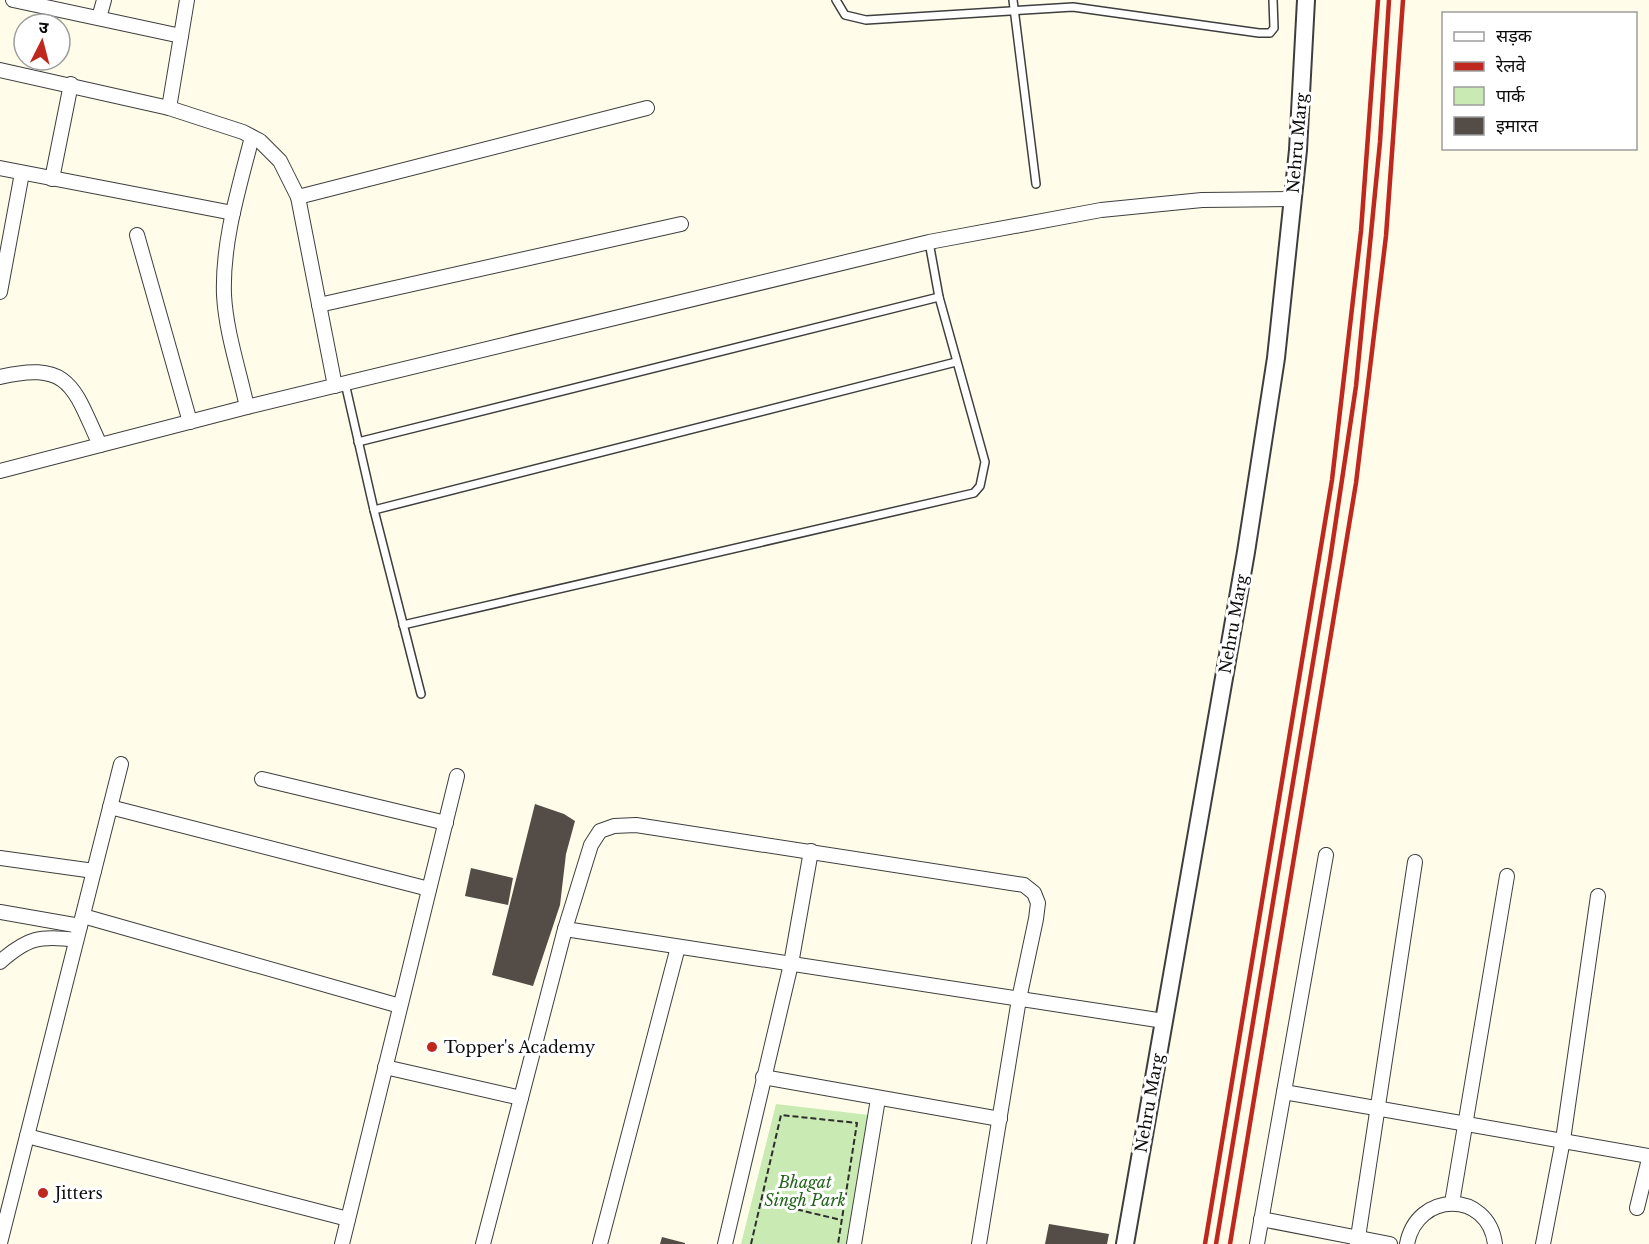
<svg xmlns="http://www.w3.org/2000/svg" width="1649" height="1244" font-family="'Libre Baskerville','Noto Sans Devanagari',serif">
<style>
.green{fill:#c9eab2}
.building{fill:#544d47}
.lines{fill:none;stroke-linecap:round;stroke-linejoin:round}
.service-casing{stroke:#3e3e3e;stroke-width:10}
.minor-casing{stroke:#3e3e3e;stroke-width:16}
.tertiary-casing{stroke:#3e3e3e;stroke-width:20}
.path{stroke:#2d2d2d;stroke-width:2;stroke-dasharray:6 3;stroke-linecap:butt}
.service{stroke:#fff;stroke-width:7}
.minor{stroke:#fff;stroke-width:14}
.tertiary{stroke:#fff;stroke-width:16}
.rail{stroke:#be281f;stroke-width:4.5}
.poi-dot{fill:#be281f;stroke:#fff;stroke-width:2}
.labels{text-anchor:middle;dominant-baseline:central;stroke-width:6;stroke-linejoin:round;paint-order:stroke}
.street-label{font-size:16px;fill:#0b0b0b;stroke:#fff}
.poi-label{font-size:16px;fill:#0b0b0b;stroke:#fff;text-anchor:start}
.park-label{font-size:16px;font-style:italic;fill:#22641a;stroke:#fff}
</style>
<rect width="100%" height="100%" fill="#fffde9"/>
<path class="green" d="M776,1104L869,1115L848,1244H741Z"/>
<g class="building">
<path d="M535,804L564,814L575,821L566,854L560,905L533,986L492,975Z"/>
<path d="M471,868L513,878L508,905L465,896Z"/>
<path d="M1049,1224L1109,1234L1107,1244H1045Z"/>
<path d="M662,1237L685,1243V1244H660Z"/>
</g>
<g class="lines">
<defs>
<g id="service">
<path d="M836,0L845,15L866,20L1073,7L1259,33H1270L1274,28L1273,0"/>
<path d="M1013,0L1036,184"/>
<path d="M345,383L374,510L421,694"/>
<path d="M358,442L939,297"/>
<path d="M374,510L956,362"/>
<path d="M403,625L974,493L980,486L985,462L939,297L929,242"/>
</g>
<g id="minor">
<path d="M13,0L181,36"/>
<path d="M99,18L104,0"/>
<path d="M0,70L169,108L243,132L260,141L280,161L298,197L335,386"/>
<path d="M169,108L187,0"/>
<path d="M0,168L233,213"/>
<path d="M52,179L71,84"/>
<path d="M298,197L647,108"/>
<path d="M137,235L190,422"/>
<path d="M0,292L22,173"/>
<path d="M319,305L681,224"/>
<path d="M0,377C71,360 74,389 100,445"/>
<path d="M247,407C239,370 226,332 224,295C222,242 239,188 252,137"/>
<path d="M0,471L247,407L929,242L1101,210L1202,200L1292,199"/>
<path d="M262,779L446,823"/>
<path d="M110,807L429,889"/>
<path d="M0,858L94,871"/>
<path d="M0,912L80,926"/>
<path d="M83,916L400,1006"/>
<path d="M565,929L1164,1021"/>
<path d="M0,962C27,938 40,935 76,940"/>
<path d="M385,1067L521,1098"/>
<path d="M763,1077L1000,1119"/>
<path d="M1284,1092L1649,1156"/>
<path d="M27,1136L348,1219"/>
<path d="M1452,1203L1507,876"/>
<path d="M1637,1208L1649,1159"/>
<path d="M1261,1219L1390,1244"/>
<path d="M0,1243L121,764"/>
<path d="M342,1244L457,776"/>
<path d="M483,1244L565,929L591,845L600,831L614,826L636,825L1024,885L1034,893L1038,903L1036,919L1019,999L979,1244"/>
<path d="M600,1244L678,947"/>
<path d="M725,1244L791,964L811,851"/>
<path d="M854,1244L878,1099"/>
<path d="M1257,1244L1326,855"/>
<path d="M1357,1244L1415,862"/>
<path d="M1407,1244C1417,1191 1488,1190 1495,1244"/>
<path d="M1543,1244L1563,1140L1598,896"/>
</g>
<path id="tertiary" d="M1125,1244L1246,552L1276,358L1298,150L1306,0"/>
</defs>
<use href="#service" class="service-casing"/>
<use href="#minor" class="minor-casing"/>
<use href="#tertiary" class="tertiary-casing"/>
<g class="path">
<path d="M762,1201L841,1220"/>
<path d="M751,1244L781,1115L857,1123L838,1244"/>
</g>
<use href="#service" class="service"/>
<use href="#minor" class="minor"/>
<use href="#tertiary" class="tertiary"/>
<g class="rail">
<path d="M1205,1244L1332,480L1361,231L1378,0"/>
<path d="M1216,1244L1330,560L1356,386L1380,142L1389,0"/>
<path d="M1230,1244L1356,483L1386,236L1403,0"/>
</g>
</g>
<g class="poi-dot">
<circle cx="432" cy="1047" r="6"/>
<circle cx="43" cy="1193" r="6"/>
</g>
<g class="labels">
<g class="street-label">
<text transform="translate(1297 143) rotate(-85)">Nehru Marg</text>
<text transform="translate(1233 624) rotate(-80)">Nehru Marg</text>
<text transform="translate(1149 1103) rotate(-80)">Nehru Marg</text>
</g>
<g class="poi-label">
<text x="444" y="1047">Topper's Academy</text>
<text x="55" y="1193">Jitters</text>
</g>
<g class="park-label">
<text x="805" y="1182">Bhagat<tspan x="805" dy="18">Singh Park</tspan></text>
</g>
</g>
<rect x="1442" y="12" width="195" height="138" fill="#ffffff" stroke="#9d9d9d" stroke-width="1.5"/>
<rect x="1454" y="32" width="30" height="9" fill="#ffffff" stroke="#9d9d9d" stroke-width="1.5"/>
<text x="1496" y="42" font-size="18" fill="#0b0b0b">सड़क</text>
<rect x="1454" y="62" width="30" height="9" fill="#be281f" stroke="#9d9d9d" stroke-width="1.5"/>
<text x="1496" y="72" font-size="18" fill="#0b0b0b">रेलवे</text>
<rect x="1454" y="87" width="30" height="18" fill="#c9eab2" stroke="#9d9d9d" stroke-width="1.5"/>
<text x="1496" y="102" font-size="18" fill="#0b0b0b">पार्क</text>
<rect x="1454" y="117" width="30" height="18" fill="#544d47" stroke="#9d9d9d" stroke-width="1.5"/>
<text x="1496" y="132" font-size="18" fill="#0b0b0b">इमारत</text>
<g transform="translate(42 42) rotate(6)"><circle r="28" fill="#ffffff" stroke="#9d9d9d" stroke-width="1.5"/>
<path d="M0-4.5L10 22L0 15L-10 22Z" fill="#be281f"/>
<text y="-9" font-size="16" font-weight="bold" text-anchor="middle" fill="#0b0b0b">उ</text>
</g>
</svg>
